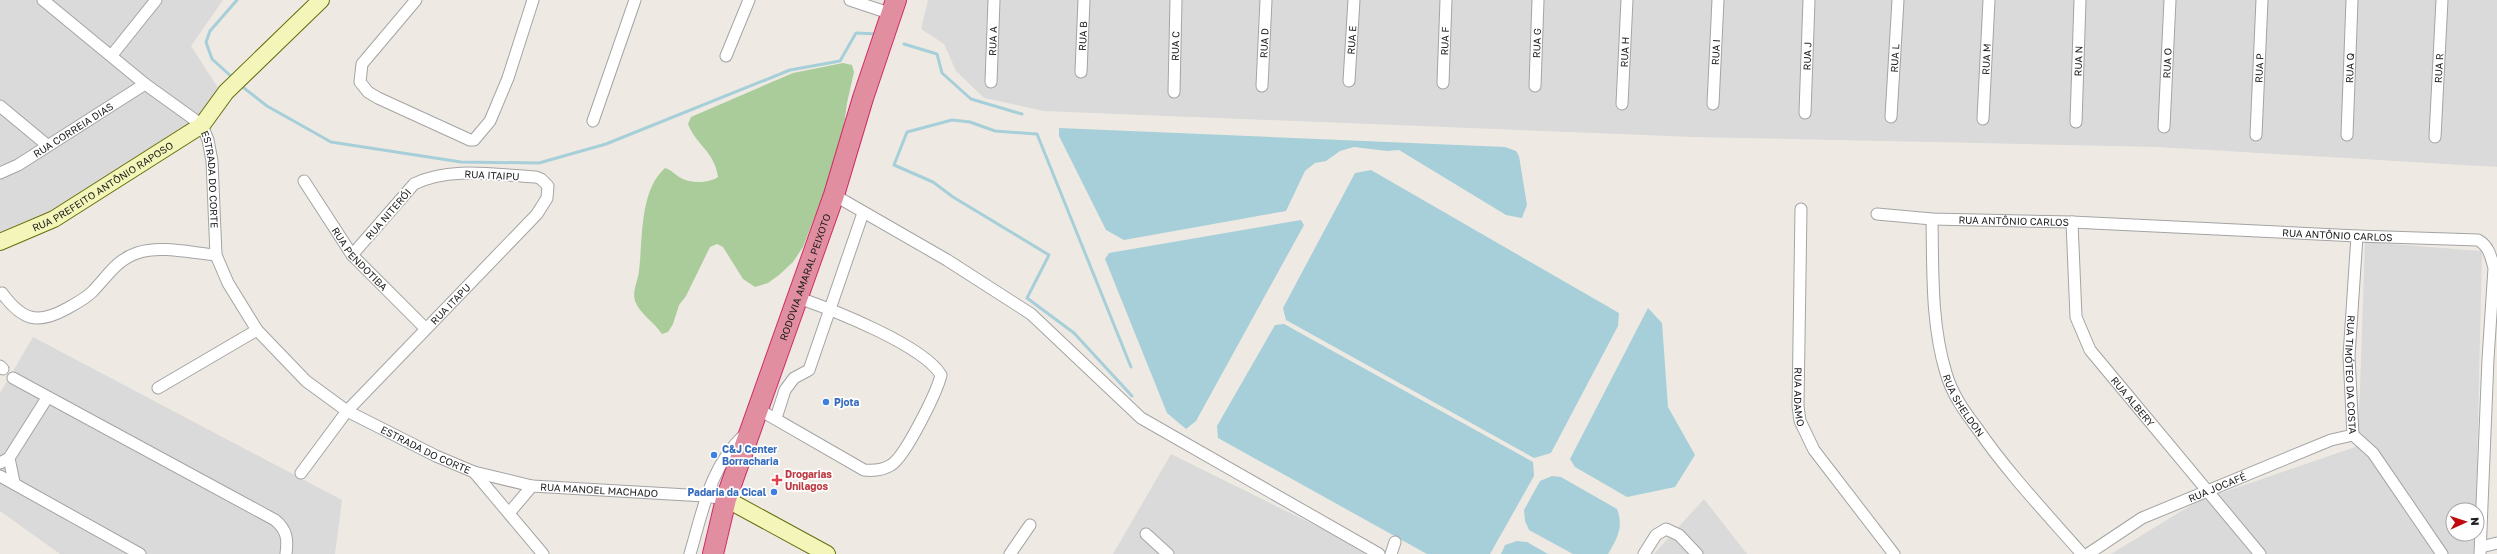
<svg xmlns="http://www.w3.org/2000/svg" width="2497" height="554" font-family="'Golos Text',sans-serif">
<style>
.residential{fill:#dbdada}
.forest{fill:#aacb9a}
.water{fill:#a6cfd9}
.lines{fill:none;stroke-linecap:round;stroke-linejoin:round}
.stream{stroke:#a6cfd9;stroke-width:3}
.street-casing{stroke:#a4a4a4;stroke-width:13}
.secondary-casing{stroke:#656e0a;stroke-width:18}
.highway-casing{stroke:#cf2d68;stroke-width:22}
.street{stroke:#fff;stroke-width:11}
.secondary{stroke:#f4f6b9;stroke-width:16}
.highway{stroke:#e18fa0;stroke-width:20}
.shop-dot{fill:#3f7fe0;stroke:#fff;stroke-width:1.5}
.health-dot{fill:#e0444e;stroke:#fff;stroke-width:1.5}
.labels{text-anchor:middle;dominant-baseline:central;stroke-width:3.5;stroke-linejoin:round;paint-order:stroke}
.street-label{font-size:10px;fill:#1d1d1d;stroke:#fff}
.shop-label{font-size:10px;font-weight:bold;fill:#366cbe;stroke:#fff;text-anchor:start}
.health-label{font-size:10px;font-weight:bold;fill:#be3a42;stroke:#fff;text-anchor:start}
</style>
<rect width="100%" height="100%" fill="#eeeae3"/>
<g class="residential">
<path d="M0,0H223L191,46L220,91L201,123L28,228L0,237Z"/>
<path d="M928,0H2497V167L2158,147L1693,137L1044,111L984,98L956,71L944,44L921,29Z"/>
<path d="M2365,242L2482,251L2476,510H2453V534H2475L2474,554H2111L2198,501L2358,446Z"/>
<path d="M33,337L342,500L335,554H60L0,511V393Z"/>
<path d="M1171,454L1373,554H1113Z"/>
<path d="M1704,499L1747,554H1654Z"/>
</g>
<path class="forest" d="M843,63L852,65L854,72L847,103L841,148L803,247L793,262L779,275L768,283L755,287L743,279L723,247L717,244L710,247L686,296L679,305L673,324L668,332L662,334C654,322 640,314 635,301C632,291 638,281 639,271C643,240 639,191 665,168C672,170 675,175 681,178C691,184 709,183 718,177C715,152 696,145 688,124L691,117L793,73Z"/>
<g class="water">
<path d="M1059,128L1505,147L1516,151L1519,156L1527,205L1522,218L1506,215L1399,150L1387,151L1354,147L1340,151L1326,161L1315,163L1305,171L1286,211L1124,240L1106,230L1059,136Z"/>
<path d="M1371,170L1619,313L1618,326L1551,453L1534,458L1286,320L1283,308L1355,173Z"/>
<path d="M1301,220L1304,225L1196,421L1186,429L1167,413L1105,259L1109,253Z"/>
<path d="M1648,308L1662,323L1668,407L1695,455L1675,487L1627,497L1575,467L1570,459Z"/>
<path d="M1284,324L1533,462L1534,476L1490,554H1427L1218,438L1217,426L1275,325Z"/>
<path d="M1552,476L1561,477L1617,509C1624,527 1617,539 1608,554H1573L1529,530L1525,521L1524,510L1540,481Z"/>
<path d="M1517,541L1527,542L1548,554H1501L1505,545Z"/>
</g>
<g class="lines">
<g class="stream">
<path d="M904,44L937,54L942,73L971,99L1022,114"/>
<path d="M233,78L212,59L206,42L210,31L237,0"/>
<path d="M240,85L267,106L331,142L461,162L539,163L606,144L790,70L840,61L856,33L878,34"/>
<path d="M1131,367L1037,134L995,131L970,122L952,120L907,132L894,165L933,182L953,197L1049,255L1027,298L1074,333L1132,396"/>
</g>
<defs>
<g id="street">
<path id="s1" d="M43,0L145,84L202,125L208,140L212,161L216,255L228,283L257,330L306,381L347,411L436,456L474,472L543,554"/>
<path d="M416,0L362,64L360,82L368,92L378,98L470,140H474L490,121L508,78L533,0"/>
<path d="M850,0L892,14"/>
<path d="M112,55L156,0"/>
<path d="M726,56L749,0"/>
<path id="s2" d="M1081,72L1084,0"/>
<path id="s3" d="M1349,81L1354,0"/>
<path id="s4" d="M991,82L994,0"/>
<path id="s5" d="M1443,83L1446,0"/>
<path id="s6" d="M1262,86L1266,0"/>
<path id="s7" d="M1535,86L1538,0"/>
<path id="s8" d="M1174,92L1176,0"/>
<path id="s9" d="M1622,104L1627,0"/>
<path id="s10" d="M1713,104L1718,0"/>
<path d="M0,106L47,145"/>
<path id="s11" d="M1805,113L1809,0"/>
<path id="s12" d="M1891,117L1898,0"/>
<path id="s13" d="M1983,119L1989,0"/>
<path d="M593,121L635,0"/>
<path id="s14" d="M2076,122L2080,0"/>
<path id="s15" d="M2164,127L2170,0"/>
<path id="s16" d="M2256,135L2262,0"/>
<path id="s17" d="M2347,135L2352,0"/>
<path id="s18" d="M2435,137L2442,0"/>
<path id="s19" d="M0,173L18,165L145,84"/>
<path id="s20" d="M304,181L352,255L425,328"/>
<path d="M834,195L947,260L1031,314L1141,418L1379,554"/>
<path id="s21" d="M1801,209L1798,406L1800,421L1814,450L1894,554"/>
<path id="s22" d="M1877,214L1932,219L2072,222L2357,236L2478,240C2489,246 2491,257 2494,268L2488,359L2480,554"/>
<path id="s23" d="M1932,219C1933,271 1931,324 1946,373C1952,394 1964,411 1977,428C2008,473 2046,513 2082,554"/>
<path id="s24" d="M2072,222L2076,317L2090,350L2260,554"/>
<path id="s25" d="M2357,236L2349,356L2353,435L2373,453L2442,554"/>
<path d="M2,293C22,320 37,325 66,309C75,304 85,299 92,292C107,277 116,260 137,253C161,245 191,253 216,255"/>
<path d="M0,366L3,369"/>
<path d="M13,378L275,520C287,530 288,539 286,554"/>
<path d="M158,388L257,330"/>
<path d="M758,409L864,470C873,471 883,470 891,465C905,457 937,392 941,375C923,345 833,310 799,298"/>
<path d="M776,418L785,390L794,378L809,370L863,213"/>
<path d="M9,458L47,398"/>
<path d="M0,463L9,458L14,482"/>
<path id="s26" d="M474,472L532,486L705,496L726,499"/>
<path id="s27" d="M301,473L347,411L537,214L547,198L548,186L541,179L536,177C496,175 450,166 414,184L352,255"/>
<path d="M0,476L140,554"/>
<path d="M510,512L532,486"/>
<path d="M1146,534L1168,554"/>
<path d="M2481,547L2497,543"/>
<path d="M690,554C703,510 710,466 745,434"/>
<path d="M1010,554L1030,525"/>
<path d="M1391,554L1395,542"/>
<path d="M1644,554L1656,535L1666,529L1679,535L1697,554"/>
<path id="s28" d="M2088,554L2142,518L2331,440L2353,435"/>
</g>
<g id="secondary">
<path id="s29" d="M0,242L54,219L202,125L226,92L321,0"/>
<path d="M726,499L827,554"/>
</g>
<g id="highway">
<path id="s30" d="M713,554L726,499L834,195L863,98L896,0"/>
</g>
</defs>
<use href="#street" class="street-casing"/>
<use href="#secondary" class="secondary-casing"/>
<use href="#highway" class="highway-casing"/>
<use href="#street" class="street"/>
<use href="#secondary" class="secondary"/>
<use href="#highway" class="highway"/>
</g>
<g class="shop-dot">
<circle cx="826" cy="402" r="4"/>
<circle cx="714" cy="455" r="4"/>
<circle cx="774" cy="492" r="4"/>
</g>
<path class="health-dot" d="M775 474h4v4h4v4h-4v4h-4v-4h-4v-4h4z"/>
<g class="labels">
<g class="street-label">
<text stroke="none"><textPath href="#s2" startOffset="36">RUA B</textPath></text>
<text stroke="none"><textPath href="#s3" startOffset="41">RUA E</textPath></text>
<text stroke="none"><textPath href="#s4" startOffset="41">RUA A</textPath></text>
<text stroke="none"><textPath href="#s5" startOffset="42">RUA F</textPath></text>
<text stroke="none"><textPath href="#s6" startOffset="43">RUA D</textPath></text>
<text stroke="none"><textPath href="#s7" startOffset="43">RUA G</textPath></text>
<text stroke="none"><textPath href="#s8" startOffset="46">RUA C</textPath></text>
<text stroke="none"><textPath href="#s9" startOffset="52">RUA H</textPath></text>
<text stroke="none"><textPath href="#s10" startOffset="52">RUA I</textPath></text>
<text stroke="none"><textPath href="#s11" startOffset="57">RUA J</textPath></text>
<text stroke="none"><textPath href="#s12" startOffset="59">RUA L</textPath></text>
<text stroke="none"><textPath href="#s13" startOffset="60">RUA M</textPath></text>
<text stroke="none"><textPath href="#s14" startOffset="61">RUA N</textPath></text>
<text stroke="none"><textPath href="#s15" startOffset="64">RUA O</textPath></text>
<text stroke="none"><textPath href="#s16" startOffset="67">RUA P</textPath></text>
<text stroke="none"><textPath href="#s17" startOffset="67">RUA Q</textPath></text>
<text stroke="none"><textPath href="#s18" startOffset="69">RUA R</textPath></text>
<text stroke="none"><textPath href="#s19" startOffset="85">RUA CORREIA DIAS</textPath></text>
<text transform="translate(492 175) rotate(3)">RUA ITAIPU</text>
<text stroke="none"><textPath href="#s1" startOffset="258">ESTRADA DO CORTE</textPath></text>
<text stroke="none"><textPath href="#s29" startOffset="117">RUA PREFEITO ANTÔNIO RAPOSO</textPath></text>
<text transform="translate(388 214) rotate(-49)">RUA NITERÓI</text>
<text stroke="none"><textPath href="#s22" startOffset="137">RUA ANTÔNIO CARLOS</textPath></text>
<text stroke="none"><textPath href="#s22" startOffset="461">RUA ANTÔNIO CARLOS</textPath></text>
<text stroke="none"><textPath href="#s20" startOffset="96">RUA PENDOTIBA</textPath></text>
<text stroke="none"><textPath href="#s30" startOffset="292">RODOVIA AMARAL PEIXOTO</textPath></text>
<text stroke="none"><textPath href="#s27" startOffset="226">RUA ITAPU</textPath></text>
<text stroke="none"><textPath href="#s25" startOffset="139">RUA TIMÓTEO DA COSTA</textPath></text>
<text stroke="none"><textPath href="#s21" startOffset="188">RUA ADAMO</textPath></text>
<text stroke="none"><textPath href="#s24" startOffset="198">RUA ALBERY</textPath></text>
<text stroke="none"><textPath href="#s23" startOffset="192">RUA SHELDON</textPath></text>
<text stroke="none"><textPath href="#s1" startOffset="629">ESTRADA DO CORTE</textPath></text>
<text stroke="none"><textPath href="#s28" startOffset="146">RUA JOCAFÉ</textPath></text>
<text stroke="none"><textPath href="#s26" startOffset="127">RUA MANOEL MACHADO</textPath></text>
</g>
<g class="shop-label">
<text x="834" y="402">Pjota</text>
<text x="722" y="449">C&amp;J Center<tspan x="722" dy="12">Borracharia</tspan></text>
<text x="766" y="492" text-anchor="end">Padaria da Cical</text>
</g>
<g class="health-label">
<text x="785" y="474">Drogarias<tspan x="785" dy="12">Unilagos</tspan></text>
</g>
</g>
<g transform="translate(2465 522) rotate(87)"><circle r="19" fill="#ffffff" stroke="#a5a5a5"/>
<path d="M0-3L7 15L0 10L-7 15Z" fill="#bf0b0e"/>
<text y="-6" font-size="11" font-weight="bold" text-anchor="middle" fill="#1d1d1d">N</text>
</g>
</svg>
